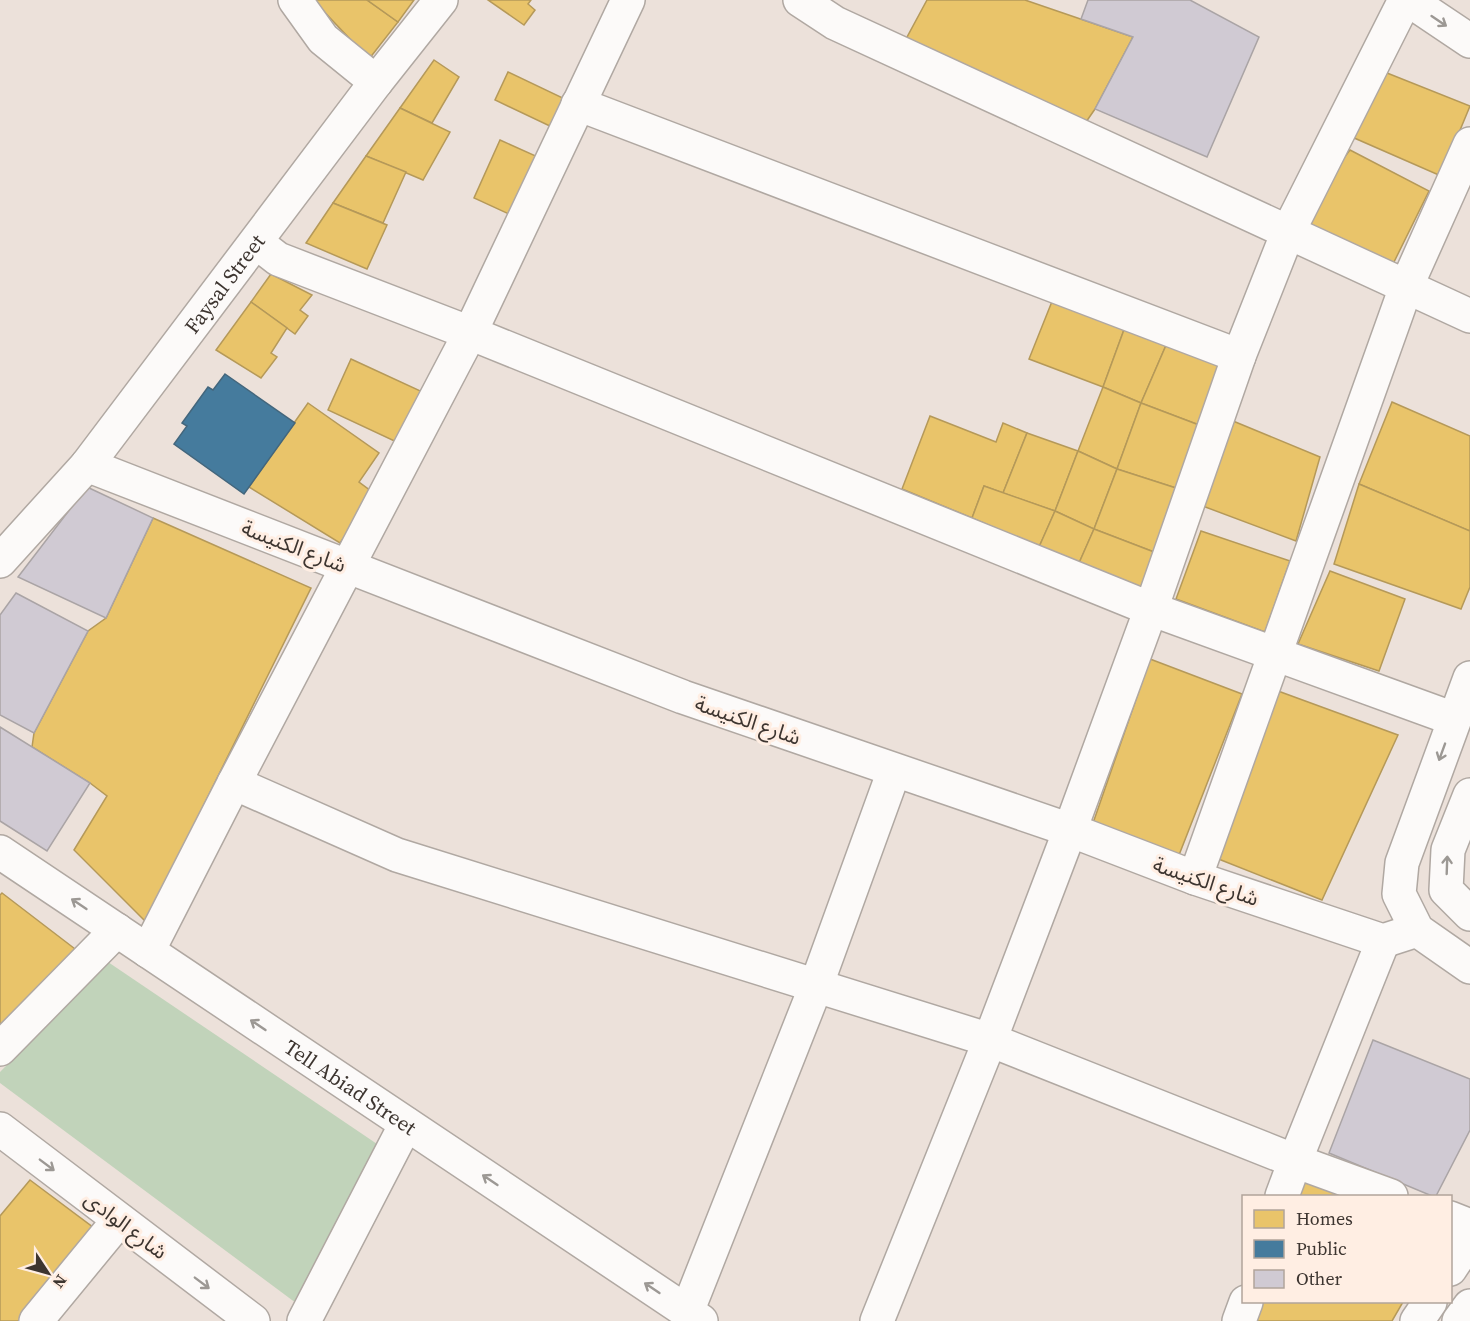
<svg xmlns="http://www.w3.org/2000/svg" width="1470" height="1321" font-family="'Source Serif 4','Noto Sans Arabic',serif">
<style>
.green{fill:#c1d3ba}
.homes{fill:#e9c46a;stroke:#b59959;stroke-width:1.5}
.public{fill:#457b9d;stroke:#43667c;stroke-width:1.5}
.building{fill:#d0cad3;stroke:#aaa4a5;stroke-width:1.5}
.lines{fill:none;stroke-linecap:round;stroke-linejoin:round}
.minor-casing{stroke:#b0a8a2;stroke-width:36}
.major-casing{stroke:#b0a8a2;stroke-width:36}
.minor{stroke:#fcfaf9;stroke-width:33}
.major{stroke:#fcfaf9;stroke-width:33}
.oneway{stroke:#9c9894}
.labels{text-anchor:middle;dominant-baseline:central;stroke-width:6;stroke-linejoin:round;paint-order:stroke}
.street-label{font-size:21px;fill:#3d3530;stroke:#ffeee3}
</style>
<rect width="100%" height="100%" fill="#ece1da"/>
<path class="green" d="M108,962L380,1146L296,1303L0,1083V1072Z"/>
<g class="homes">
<path d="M313,0H367L398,22L369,59Z"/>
<path d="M367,0H414L398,22Z"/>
<path d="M488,0H531L528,4L535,10L524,25Z"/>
<path d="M927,0H1025L1133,37L1095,109L1086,122L906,39Z"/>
<path d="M434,60L459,77L432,123L400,108Z"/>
<path d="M1382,71L1470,106L1441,176L1352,137Z"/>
<path d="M508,72L567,100L554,128L495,100Z"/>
<path d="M400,108L450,132L423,180L366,156Z"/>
<path d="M500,140L538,157L511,215L474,198Z"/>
<path d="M1350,150L1429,191L1392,266L1293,223Z"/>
<path d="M366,156L406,172L383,223L333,203Z"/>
<path d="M333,203L387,225L367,269L306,243Z"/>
<path d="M271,274L312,295L300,310L308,316L295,334L251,302Z"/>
<path d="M1053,299L1125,327L1103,387L1029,359Z"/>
<path d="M251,302L287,328L271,353L277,357L261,378L216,350Z"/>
<path d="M1125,327L1167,343L1141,403L1103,387Z"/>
<path d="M1167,343L1221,363L1199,425L1141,403Z"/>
<path d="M351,359L427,394L403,445L328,410Z"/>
<path d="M1103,387L1141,403L1117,469L1078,451Z"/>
<path d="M1392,402L1470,436V531L1359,484Z"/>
<path d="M308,403L379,453L359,482L375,494L340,543L249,487Z"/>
<path d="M1141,403L1199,425L1176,488L1117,469Z"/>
<path d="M930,416L996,442L1003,423L1027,433L1003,493L984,486L972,518L902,489Z"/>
<path d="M1233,421L1320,457L1296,541L1200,505Z"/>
<path d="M1027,433L1078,451L1055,511L1003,493Z"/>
<path d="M1078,451L1117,469L1094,529L1055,511Z"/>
<path d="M1117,469L1176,488L1154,552L1094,529Z"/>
<path d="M1359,484L1470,531V587L1461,609L1334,564Z"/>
<path d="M984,486L1055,511L1039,547L972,518Z"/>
<path d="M1055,511L1094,529L1079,563L1039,547Z"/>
<path d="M153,518L311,588L146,922L74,850L107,796L90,783L32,747L34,733L88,631L106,618Z"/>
<path d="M1094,529L1154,552L1145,589L1079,563Z"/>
<path d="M1201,531L1290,561L1265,632L1176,599Z"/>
<path d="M1330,571L1405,599L1379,671L1298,644Z"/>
<path d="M1150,659L1242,694L1179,855L1092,826Z"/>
<path d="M1278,691L1398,735L1322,900L1216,858Z"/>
<path d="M2,893L79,952L0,1031V895Z"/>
<path d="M30,1180L94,1228L19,1321H0V1216Z"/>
<path d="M1302,1181L1347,1196H1297Z"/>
<path d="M1260,1302H1403L1392,1321H1253Z"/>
</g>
<path class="public" d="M225,374L295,423L244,494L174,444L187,426L182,423L208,387L213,390Z"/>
<g class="building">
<path d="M1088,0H1190L1259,37L1207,157L1095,109L1133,37L1081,19Z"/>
<path d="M87,487L153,518L106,618L18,577Z"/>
<path d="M16,593L88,631L34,733L0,715V615Z"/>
<path d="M0,727L90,783L47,851L0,821Z"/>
<path d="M1373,1040L1470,1079V1130L1436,1196H1432L1329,1153Z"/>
</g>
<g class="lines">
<defs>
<g id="minor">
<path d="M295,0L323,39L376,82"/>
<path d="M800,0L835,23L1470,316"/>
<path d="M578,104L1239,356"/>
<path d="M256,242L278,259L470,333L1151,609L1454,719"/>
<path d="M87,465L683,697L1070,830L1195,878L1383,941L1417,930"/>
<path d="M234,783L397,855L990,1040L1295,1161L1391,1196"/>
<path d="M1195,878L1406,287L1470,144"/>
<path d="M148,951L234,783L470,333L628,0"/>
<path d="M0,1049L117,930"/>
<path d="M0,1129L253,1321"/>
<path d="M1282,1196L1295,1161L1383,941"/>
<path d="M1450,1218L1470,1226"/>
<path d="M687,1312L816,986L894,771"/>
<path d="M36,1321L119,1220"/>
<path d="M304,1321L406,1124"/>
<path d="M877,1321L990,1040L1070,830L1151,609L1239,356L1288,232L1405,0"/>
<path d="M1239,1321L1246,1302"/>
</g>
<g id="major">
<path d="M1409,0L1470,41"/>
<path id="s1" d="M0,561L87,465L376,82L441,0"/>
<path d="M1470,678L1402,863L1399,894L1417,930L1470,967"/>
<path d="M1470,795L1448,850L1446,890L1470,914"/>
<path id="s2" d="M0,852L701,1321"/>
<path d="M1450,1269L1470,1239"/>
<path d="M1417,1321L1430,1302"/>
<path d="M1459,1321L1470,1306"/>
</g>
</defs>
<use href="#minor" class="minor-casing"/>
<use href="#major" class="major-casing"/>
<use href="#minor" class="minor"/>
<use href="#major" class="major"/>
</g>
<defs><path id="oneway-shaft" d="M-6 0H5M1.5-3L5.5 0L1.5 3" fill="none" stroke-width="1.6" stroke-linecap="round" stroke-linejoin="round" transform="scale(1.5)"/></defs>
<g class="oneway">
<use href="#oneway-shaft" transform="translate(1439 21) rotate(34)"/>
<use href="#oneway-shaft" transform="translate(1442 752) rotate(110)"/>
<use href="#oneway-shaft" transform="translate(1447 865) rotate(-88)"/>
<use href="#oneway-shaft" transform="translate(79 904) rotate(-146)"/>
<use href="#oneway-shaft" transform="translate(258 1025) rotate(-146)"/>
<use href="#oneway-shaft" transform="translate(47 1165) rotate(37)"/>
<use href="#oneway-shaft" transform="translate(490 1180) rotate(-146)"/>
<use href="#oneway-shaft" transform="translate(202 1283) rotate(37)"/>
<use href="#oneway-shaft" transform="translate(652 1288) rotate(-146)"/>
</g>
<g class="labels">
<g class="street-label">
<text stroke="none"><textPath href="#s1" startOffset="357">Faysal Street</textPath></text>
<text transform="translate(294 546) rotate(21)">شارع الكنيسة</text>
<text transform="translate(748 720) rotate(19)">شارع الكنيسة</text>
<text transform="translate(1206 881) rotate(19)">شارع الكنيسة</text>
<text stroke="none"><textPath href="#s2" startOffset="422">Tell Abiad Street</textPath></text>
<text transform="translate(126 1225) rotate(37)">شارع الوادى</text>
</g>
</g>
<rect x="1242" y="1195" width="210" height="108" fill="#ffeee3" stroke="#b1a49b" stroke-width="1.5"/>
<rect x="1254" y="1210" width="30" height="18" fill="#e9c46a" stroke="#b1a49b" stroke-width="1.5"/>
<text x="1296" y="1225" font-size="18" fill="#3d3530">Homes</text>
<rect x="1254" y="1240" width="30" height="18" fill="#457b9d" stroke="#b1a49b" stroke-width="1.5"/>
<text x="1296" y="1255" font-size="18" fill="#3d3530">Public</text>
<rect x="1254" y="1270" width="30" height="18" fill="#d0cad3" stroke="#b1a49b" stroke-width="1.5"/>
<text x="1296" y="1285" font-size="18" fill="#3d3530">Other</text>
<g transform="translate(48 1273) rotate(126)" stroke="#ffeee3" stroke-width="4.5" paint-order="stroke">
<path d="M0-4.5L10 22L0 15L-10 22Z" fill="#3d3530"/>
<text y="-9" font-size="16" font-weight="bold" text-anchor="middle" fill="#3d3530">N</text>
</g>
</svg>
